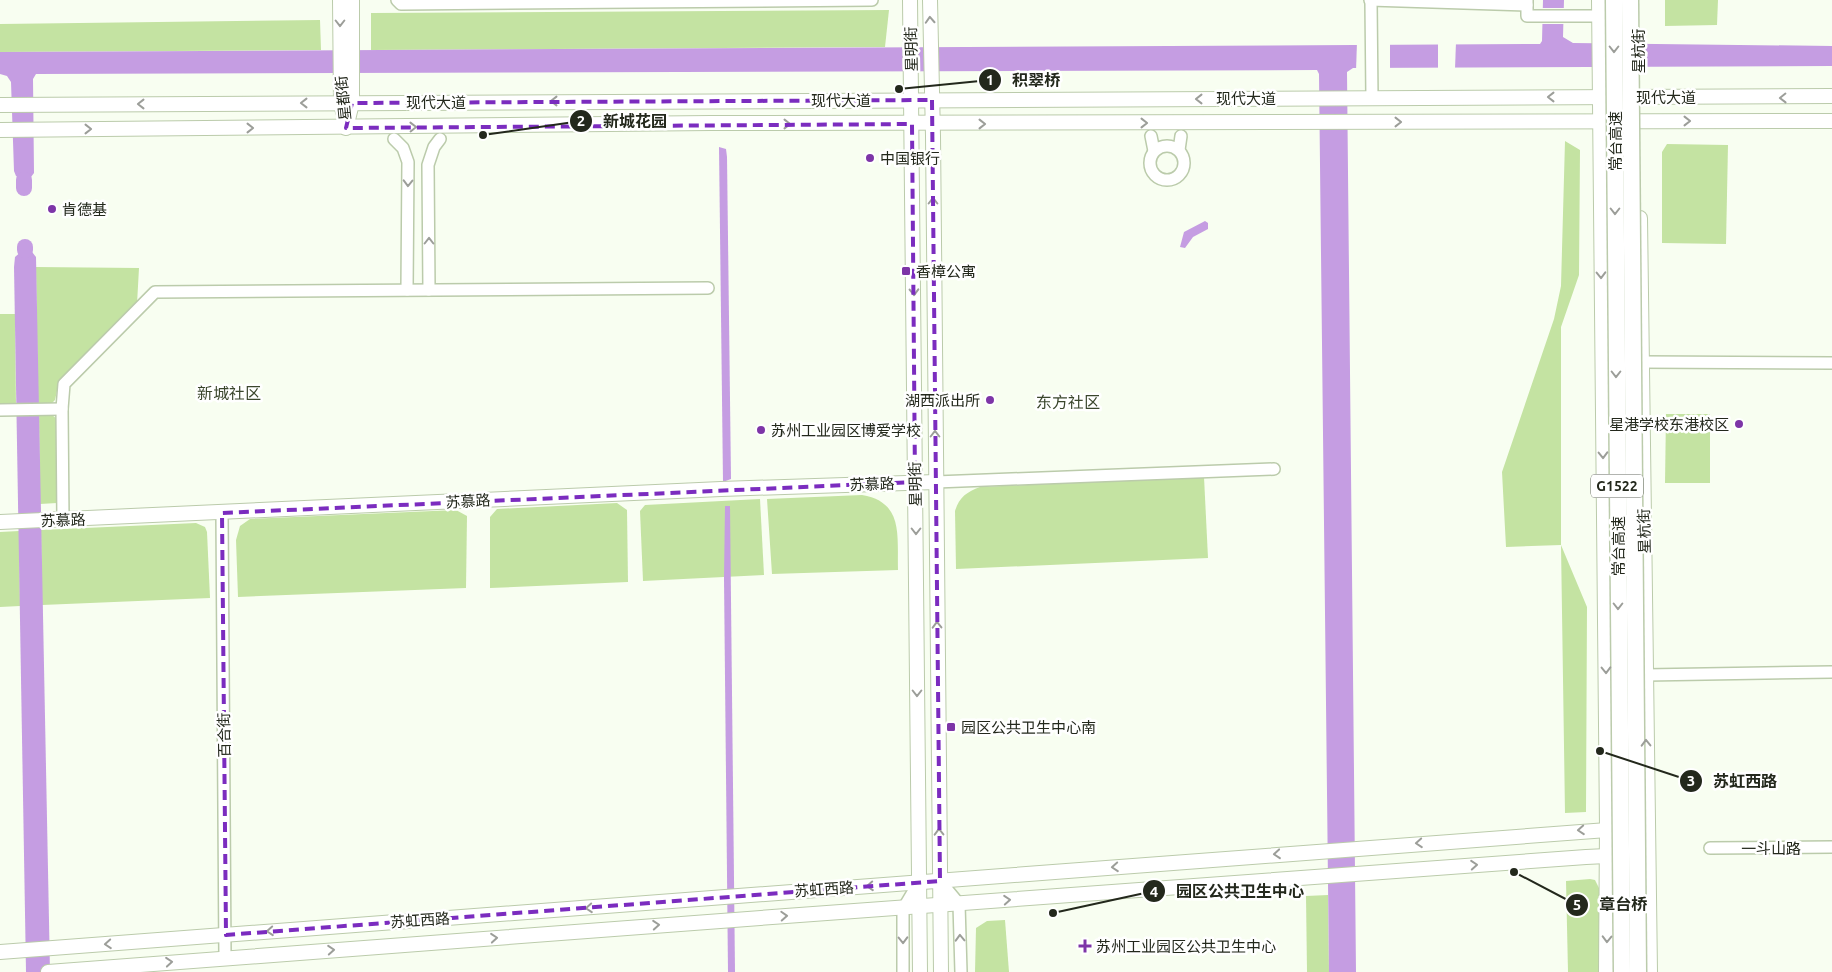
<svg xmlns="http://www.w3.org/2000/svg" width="1832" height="972" font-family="Ubuntu,'Noto Sans SC',sans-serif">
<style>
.green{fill:#c4e3a2}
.water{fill:#c59de2}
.pier{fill:#f8fef1}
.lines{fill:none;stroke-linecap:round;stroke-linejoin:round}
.river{stroke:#c59de2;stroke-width:16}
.minor-casing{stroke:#bbcbab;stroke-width:14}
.major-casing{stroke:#bbcbab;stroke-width:16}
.minor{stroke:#fff;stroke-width:11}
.major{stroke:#fff;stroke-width:14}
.highway-bridge-casing{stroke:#bbcbab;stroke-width:19;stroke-linecap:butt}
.highway-bridge{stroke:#fff;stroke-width:16}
.oneway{stroke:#9c9e99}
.marked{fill:none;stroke:#7b2cbf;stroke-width:4;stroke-dasharray:10 6;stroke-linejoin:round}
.poi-dot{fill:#7d35a7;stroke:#fff;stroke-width:2}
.labels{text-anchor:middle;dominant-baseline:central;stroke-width:5;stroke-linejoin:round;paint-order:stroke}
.shield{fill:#fff;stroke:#656860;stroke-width:1}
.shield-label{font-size:14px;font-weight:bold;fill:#23281c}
.street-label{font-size:15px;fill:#23281c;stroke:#fff}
.poi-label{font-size:15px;fill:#23281c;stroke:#fff;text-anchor:start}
.neighbourhood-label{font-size:16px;fill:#3a462c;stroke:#fff}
.leader{fill:none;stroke:#23281c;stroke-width:2}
.callout-dot{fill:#23281c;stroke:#fff;stroke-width:2}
.mark-label{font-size:15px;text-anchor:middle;font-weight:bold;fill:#fff}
.callout-label{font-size:16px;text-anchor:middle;font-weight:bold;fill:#23281c;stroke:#fff;stroke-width:5;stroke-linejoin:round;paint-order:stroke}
</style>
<rect width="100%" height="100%" fill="#f8fef1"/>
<g class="green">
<path d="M1665,0H1718L1717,25L1665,26Z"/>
<path d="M889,10L885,47L371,50V13Z"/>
<path d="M320,20L321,50L0,52V24Z"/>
<path d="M1565,141L1580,150L1579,275L1561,327V545L1587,607L1586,812L1565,813L1561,545L1506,547L1502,472L1554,319L1561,286Z"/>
<path d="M1667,144L1728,145L1726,244L1662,243V152Z"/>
<path d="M36,267L139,268L137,304L59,382L55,400L50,405H38Z"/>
<path d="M0,314H15L16,407H0Z"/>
<path d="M39,414L52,415L57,419V503L40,504Z"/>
<path d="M1666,414H1710V483H1665Z"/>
<path d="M1204,477L1208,558L956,569L955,511C959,497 967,492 980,487Z"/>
<path d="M862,495C904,502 897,536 898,570L772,574L767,499Z"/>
<path d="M760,499L764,575L643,581L640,511L645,505Z"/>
<path d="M617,503L627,510L628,582L490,588V517L497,509Z"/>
<path d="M456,510L467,516L466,588L238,597L236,540L240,526L250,519Z"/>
<path d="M196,523L205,527L207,532L210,598L42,605L41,530Z"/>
<path d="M19,531L20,606L0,607V532Z"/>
<path d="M1590,879L1595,880L1599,888V972H1568L1566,881Z"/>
<path d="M1328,895L1329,972H1307L1306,896Z"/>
<path d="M1005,920L1009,972H975L976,928L987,921Z"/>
</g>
<g class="water">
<path d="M1543,0H1564L1563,37L1573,43L1832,46V66L1353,68L1347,72L1356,972H1329L1319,74L1317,70L36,74L33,79L34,173L31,177L24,180L16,176L14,171L11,82L7,76L0,74V52L1540,44L1542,41Z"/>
<path d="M719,147L726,149L727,157L731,479L723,482Z"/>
<path d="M1205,221L1208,223V229L1193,237L1185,248L1180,247L1184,232Z"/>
<path d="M23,250L32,252L36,257L50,972H26L14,267L15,257Z"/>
<path d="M725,506H730L735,972H728L724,578Z"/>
</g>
<g class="pier">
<rect x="1540" y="8" width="26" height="16"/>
<path d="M1357,42H1390V71H1356Z"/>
<path d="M1438,42H1456L1455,69H1438Z"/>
</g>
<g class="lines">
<g class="river">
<path d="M24,180V188"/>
<path d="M25,250V247"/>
</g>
<defs>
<g id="minor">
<path d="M397,0L401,4L872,0"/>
<path d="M1370,0L1527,5"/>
<path d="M1527,0V16H1599"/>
<path d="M1371,2L1372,98"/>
<path d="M1151,136L1154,151"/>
<path d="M394,139L403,148L408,162L407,290"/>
<circle cx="1167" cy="163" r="17"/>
<path d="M1179,150L1181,136"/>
<path d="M429,290L428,165L434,147L440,139"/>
<path d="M1642,362L1832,363"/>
<path d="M0,410L62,409"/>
<path d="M936,482L1274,469"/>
<path d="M222,513L225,958"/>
<path d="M63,520L62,409L64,384L155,292L708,288"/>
<path d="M1646,675L1832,672"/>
<path d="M1710,848L1832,847"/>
<path d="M940,881L959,904L961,972"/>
<path d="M903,972V909L919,882"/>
</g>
<g id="major">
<path d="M340,0L341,103L343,112"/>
<path d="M910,0L920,972"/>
<path d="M930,0L933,136L941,972"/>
<path d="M1599,0L1607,828L1606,972"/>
<path d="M0,105L1832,96"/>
<path d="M346,128L352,103V0"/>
<path d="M0,130L711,123L1832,121"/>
<path d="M1640,218L1650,972"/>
<path d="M0,522L721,489L936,482"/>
<path d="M0,952L1647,827"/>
<path d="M48,972C560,931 1074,896 1586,857L1648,854"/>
</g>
</defs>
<use href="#minor" class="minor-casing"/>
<use href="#major" class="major-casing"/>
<use href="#minor" class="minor"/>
<use href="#major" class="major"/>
<defs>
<g id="highway-bridge">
<path d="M1614,0L1622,972"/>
<path d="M1630,0L1638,972"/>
</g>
</defs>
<use href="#highway-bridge" class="highway-bridge-casing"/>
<use href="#highway-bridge" class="highway-bridge"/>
</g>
<defs><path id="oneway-chevron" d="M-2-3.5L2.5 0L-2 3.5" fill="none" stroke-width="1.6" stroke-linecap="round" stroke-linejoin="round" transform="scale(1.25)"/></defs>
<g class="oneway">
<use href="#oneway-chevron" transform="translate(930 20) rotate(-93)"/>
<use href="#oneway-chevron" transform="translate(340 23) rotate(90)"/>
<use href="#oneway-chevron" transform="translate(1614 49) rotate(90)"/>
<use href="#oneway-chevron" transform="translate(1551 97) rotate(180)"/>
<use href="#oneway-chevron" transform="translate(1783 98) rotate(179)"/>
<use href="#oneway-chevron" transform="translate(1199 99) rotate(180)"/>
<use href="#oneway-chevron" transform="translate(554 101) rotate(180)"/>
<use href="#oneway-chevron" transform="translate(304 103) rotate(180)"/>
<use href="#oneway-chevron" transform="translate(141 104) rotate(180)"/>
<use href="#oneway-chevron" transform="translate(1687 121)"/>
<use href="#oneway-chevron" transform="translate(1398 122)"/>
<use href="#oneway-chevron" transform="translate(1144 123)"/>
<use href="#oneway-chevron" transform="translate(787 124)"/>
<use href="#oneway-chevron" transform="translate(982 124)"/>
<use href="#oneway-chevron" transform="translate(413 127) rotate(-1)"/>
<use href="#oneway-chevron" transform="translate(250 128)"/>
<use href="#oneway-chevron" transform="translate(88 129)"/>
<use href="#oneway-chevron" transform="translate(408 183) rotate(91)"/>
<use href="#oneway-chevron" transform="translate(933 201) rotate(-90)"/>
<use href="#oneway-chevron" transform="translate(1615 211) rotate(90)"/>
<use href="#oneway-chevron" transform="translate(429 241) rotate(-90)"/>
<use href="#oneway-chevron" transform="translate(1601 275) rotate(89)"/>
<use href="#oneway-chevron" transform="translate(914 292) rotate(89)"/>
<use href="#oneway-chevron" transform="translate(1616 374) rotate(90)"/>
<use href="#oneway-chevron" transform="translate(935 434) rotate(-90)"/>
<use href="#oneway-chevron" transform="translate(1603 455) rotate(89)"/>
<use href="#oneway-chevron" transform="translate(916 531) rotate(90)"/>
<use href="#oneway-chevron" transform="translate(1618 606) rotate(90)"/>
<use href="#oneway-chevron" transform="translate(937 625) rotate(-91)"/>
<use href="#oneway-chevron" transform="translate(1606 670) rotate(89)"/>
<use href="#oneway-chevron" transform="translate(917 693) rotate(90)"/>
<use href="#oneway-chevron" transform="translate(1646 743) rotate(-91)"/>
<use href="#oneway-chevron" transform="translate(1581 830) rotate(176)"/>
<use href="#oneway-chevron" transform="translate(939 832) rotate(-91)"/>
<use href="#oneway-chevron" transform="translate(1419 843) rotate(176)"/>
<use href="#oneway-chevron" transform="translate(1277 854) rotate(175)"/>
<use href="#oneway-chevron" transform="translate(1474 865) rotate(-4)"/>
<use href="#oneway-chevron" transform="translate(1115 867) rotate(176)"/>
<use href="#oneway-chevron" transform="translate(870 886) rotate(176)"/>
<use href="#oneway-chevron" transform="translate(1007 900) rotate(-4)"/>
<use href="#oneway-chevron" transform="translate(589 908) rotate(176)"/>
<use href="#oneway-chevron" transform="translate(784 916) rotate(-3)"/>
<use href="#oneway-chevron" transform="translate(656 925) rotate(-4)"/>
<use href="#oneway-chevron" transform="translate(270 931) rotate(176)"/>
<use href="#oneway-chevron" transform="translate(494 938) rotate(-5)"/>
<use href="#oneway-chevron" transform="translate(960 938) rotate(-92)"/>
<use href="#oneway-chevron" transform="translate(1607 939) rotate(91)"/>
<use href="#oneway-chevron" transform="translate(903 940) rotate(89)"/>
<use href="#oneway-chevron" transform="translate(108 944) rotate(176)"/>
<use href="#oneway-chevron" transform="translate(331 950) rotate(-4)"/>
<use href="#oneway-chevron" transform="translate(169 962) rotate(-5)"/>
</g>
<path class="marked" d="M932,100L940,881L226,935L222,513L915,482L912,124L346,128L352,103Z"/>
<g class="poi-dot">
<circle cx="870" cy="158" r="5"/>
<circle cx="52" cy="209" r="5"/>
<rect x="901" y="266" width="10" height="10" rx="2.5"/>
<circle cx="990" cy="400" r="5"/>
<circle cx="1739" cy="424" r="5"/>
<circle cx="761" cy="430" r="5"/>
<rect x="946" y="722" width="10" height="10" rx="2.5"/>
<path d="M1082.5 938.5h5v5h5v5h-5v5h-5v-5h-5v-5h5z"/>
</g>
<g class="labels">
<rect class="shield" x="1591" y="474.5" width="52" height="23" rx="4"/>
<g class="shield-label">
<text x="1617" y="486">G1522</text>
</g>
<g class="street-label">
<text transform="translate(911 49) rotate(-91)">星明街</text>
<text transform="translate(1638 51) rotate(-90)">星杭街</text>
<text x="1666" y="97">现代大道</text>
<text transform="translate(343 98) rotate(-96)">星都街</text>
<text x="1246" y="98">现代大道</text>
<text x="841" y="100">现代大道</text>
<text x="436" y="102">现代大道</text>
<text transform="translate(1615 141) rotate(-90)">常台高速</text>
<text transform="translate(872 484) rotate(-2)">苏慕路</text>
<text transform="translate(915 484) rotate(-91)">星明街</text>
<text transform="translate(468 501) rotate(-3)">苏慕路</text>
<text transform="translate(63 520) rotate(-2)">苏慕路</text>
<text transform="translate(1644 531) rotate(-91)">星杭街</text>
<text transform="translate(1618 546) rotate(-90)">常台高速</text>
<text transform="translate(224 735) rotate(-91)">百合街</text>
<text x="1771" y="848">一斗山路</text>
<text transform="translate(824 889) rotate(-4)">苏虹西路</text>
<text transform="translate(420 920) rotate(-4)">苏虹西路</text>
</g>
<g class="poi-label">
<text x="880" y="158">中国银行</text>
<text x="62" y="209">肯德基</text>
<text x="916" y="271">香樟公寓</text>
<text x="980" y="400" text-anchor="end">湖西派出所</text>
<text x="1729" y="424" text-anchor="end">星港学校东港校区</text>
<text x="771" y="430">苏州工业园区博爱学校</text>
<text x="961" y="727">园区公共卫生中心南</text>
<text x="1096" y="946">苏州工业园区公共卫生中心</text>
</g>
<g class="neighbourhood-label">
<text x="229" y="393">新城社区</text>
<text x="1068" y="402">东方社区</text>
</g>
</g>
<path class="leader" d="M899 89L990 80M483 135L581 121M1600 751L1691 781M1053 913L1154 891M1514 872L1577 905"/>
<g class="callout-dot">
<circle cx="899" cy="89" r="5"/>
<circle cx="483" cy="135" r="5"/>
<circle cx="1600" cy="751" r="5"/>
<circle cx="1053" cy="913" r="5"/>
<circle cx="1514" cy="872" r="5"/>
<circle cx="990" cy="80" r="12"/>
<circle cx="581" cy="121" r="12"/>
<circle cx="1691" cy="781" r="12"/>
<circle cx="1154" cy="891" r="12"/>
<circle cx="1577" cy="905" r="12"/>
</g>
<g class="mark-label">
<text x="990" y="85">1</text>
<text x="581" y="126">2</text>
<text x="1691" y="786">3</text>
<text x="1154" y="897">4</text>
<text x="1577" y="910">5</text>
</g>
<g class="callout-label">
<text x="1036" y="86">积翠桥</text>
<text x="635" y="127">新城花园</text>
<text x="1745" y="787">苏虹西路</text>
<text x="1240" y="897">园区公共卫生中心</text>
<text x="1623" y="910">章台桥</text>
</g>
</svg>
